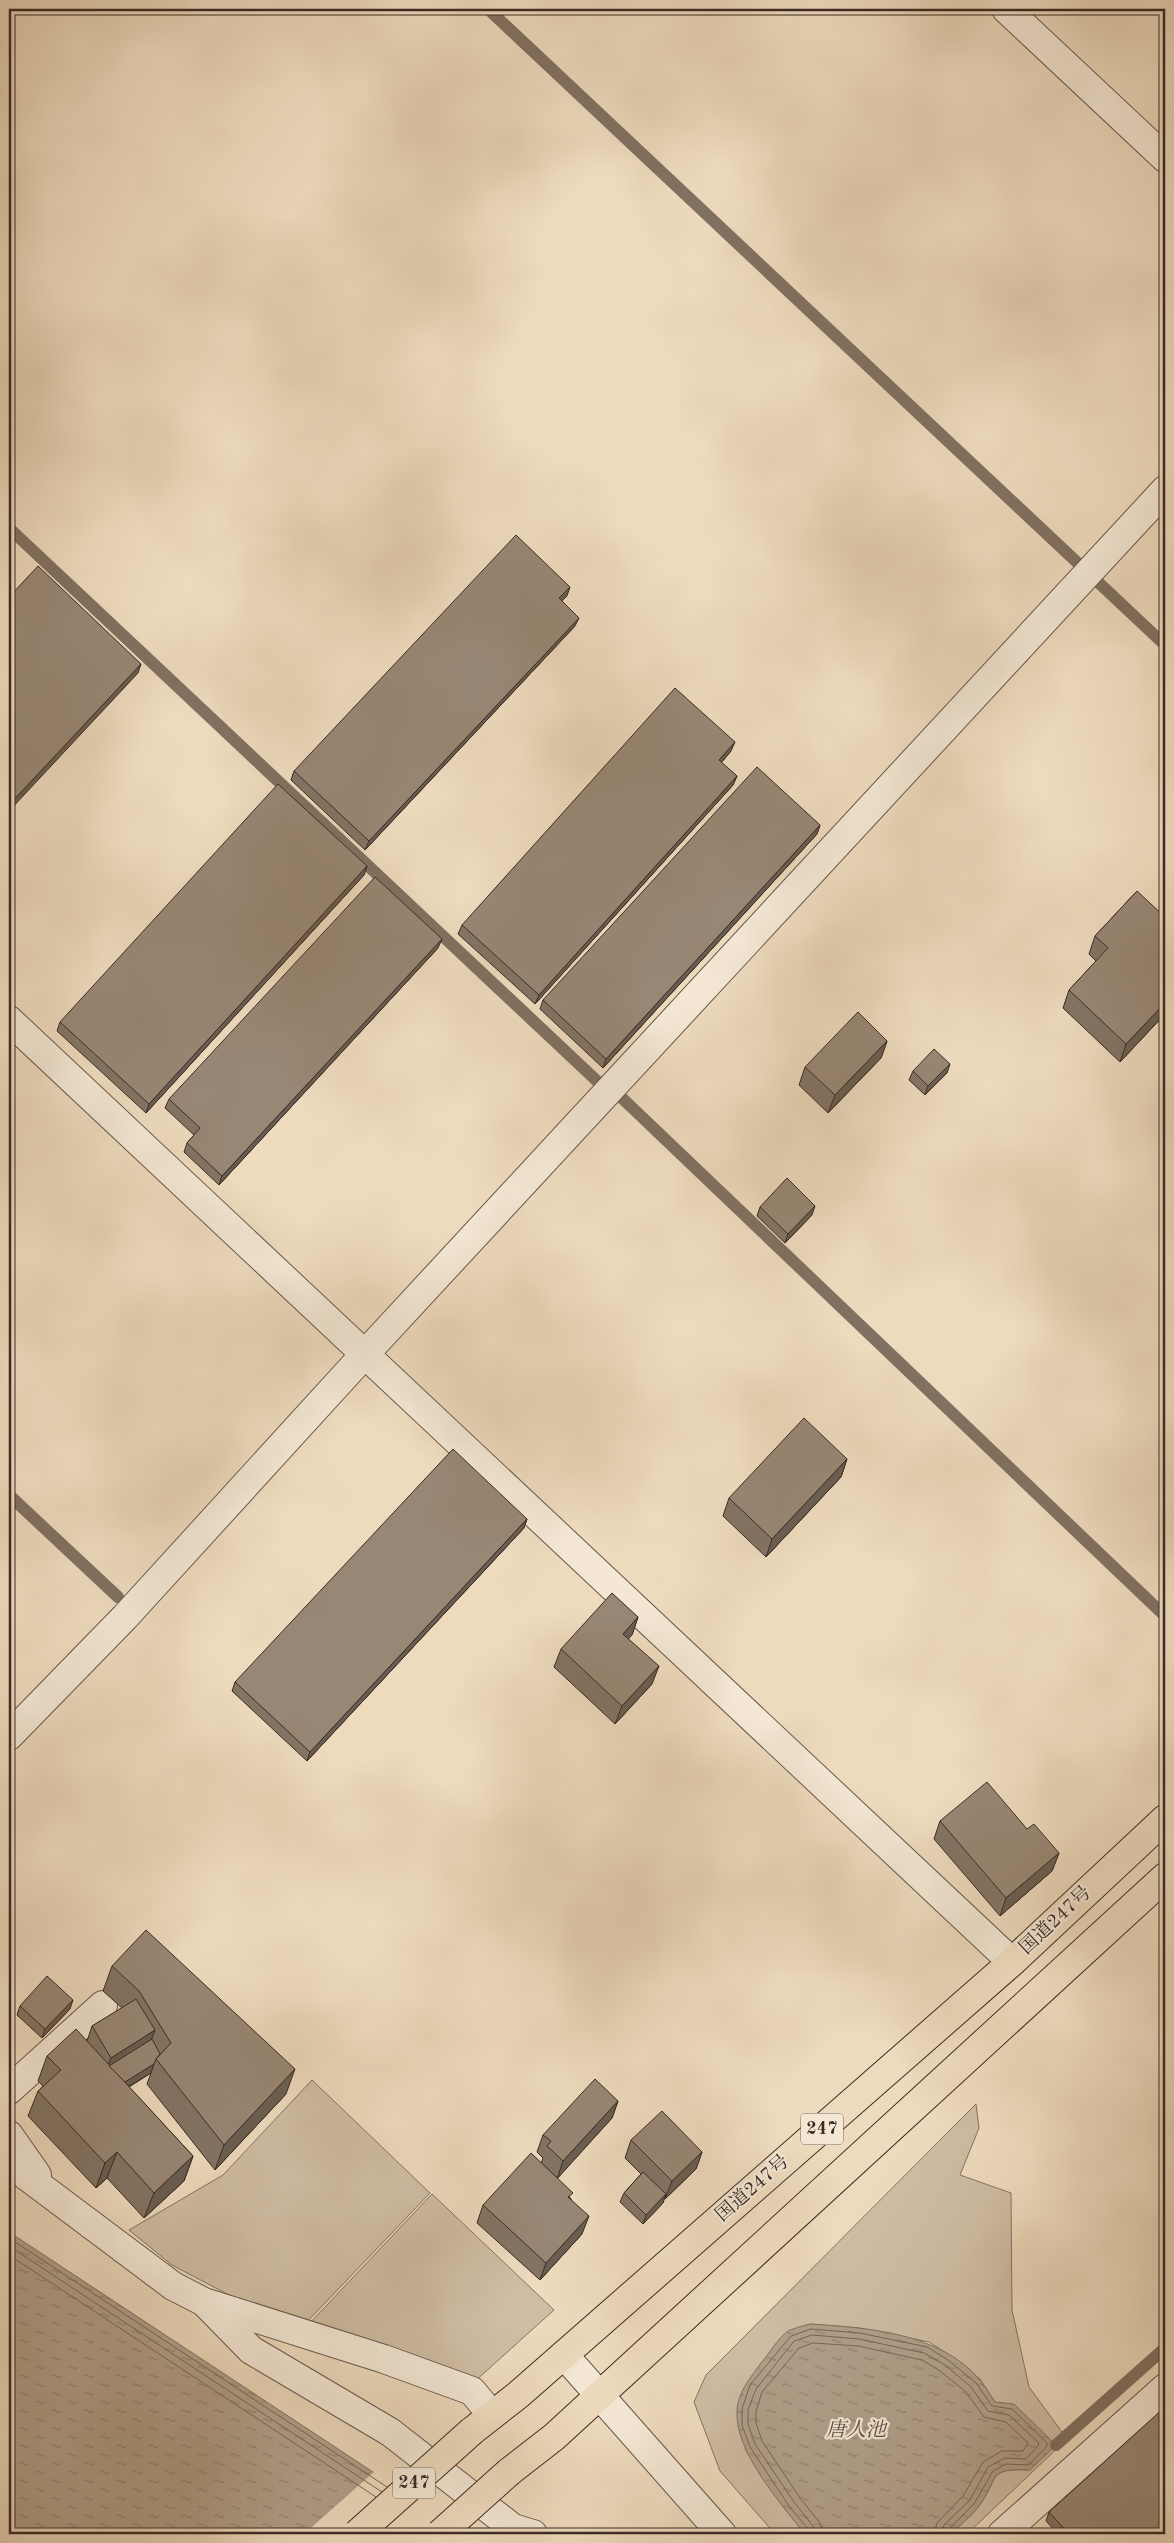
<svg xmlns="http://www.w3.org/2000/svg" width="1174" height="2543" font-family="'Old Standard TT','Noto Serif JP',serif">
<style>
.grass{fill:#cfbda4;stroke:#847465}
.water{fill:url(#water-ripples);stroke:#817162}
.pier{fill:#eedbbe}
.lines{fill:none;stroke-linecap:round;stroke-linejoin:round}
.shore{stroke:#766558;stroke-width:1}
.stream{stroke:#817162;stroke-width:12}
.street-casing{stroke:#67574c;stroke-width:30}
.highway-casing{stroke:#3a2b26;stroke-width:30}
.street{stroke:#f4e8d5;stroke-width:28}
.highway{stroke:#eedbbe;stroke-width:28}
.highway-bridge-casing{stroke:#3a2b26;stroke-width:30;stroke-linecap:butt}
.highway-bridge{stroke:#eedbbe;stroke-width:28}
.wall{fill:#837465;stroke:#3a2b26}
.shaded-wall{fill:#6a5e52;stroke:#3a2b26}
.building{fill:#988775;stroke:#3a2b26}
.labels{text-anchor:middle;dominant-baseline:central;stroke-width:4.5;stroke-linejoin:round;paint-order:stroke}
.shield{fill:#f4e8d5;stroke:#72645a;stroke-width:1}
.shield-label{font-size:18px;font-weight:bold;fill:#3a2b26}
.street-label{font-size:19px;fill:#3a2b26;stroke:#f4e8d5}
.water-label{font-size:20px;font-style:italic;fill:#5e4e44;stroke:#f4e8d5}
</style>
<defs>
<pattern id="water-ripples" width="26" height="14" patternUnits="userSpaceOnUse" patternTransform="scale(1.25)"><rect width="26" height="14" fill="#b19f8a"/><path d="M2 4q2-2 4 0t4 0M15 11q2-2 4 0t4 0" fill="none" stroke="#918271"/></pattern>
</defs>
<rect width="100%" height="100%" fill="#eedbbe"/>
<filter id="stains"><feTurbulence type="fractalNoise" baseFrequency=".004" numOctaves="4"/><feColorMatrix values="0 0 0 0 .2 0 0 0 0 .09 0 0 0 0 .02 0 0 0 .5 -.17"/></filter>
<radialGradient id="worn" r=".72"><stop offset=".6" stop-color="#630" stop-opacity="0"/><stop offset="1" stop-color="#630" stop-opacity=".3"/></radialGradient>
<g class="grass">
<path d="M312,2080L430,2193L306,2323L250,2306L172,2265L129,2230L223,2175Z"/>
<path d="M976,2104L979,2128L960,2175L1011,2193L1012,2310L1029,2387L1067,2439L967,2534H950C960,2525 971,2517 979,2506C1000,2477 986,2468 1030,2470L995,2402L980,2379L951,2356L929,2342L860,2328L810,2324L788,2332L745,2449L785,2509L805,2534H775L720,2471L694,2402L706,2375Z"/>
<path d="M432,2194L554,2310L473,2383L309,2324Z"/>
</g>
<g class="water">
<path d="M9,2232L467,2534H9Z"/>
<path d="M810,2324C868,2328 939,2332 980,2380C986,2387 990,2395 995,2402L1014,2404L1056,2445L1030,2470C986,2468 1000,2477 979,2506C971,2517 960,2525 950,2534H805C781,2504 734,2451 737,2410C738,2392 751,2377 761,2363C769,2354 778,2338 788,2331C794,2328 803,2326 810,2324Z"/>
</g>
<path class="pier" d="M375,2471L469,2532L470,2534H304Z"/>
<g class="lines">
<g class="shore">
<path d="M9,2238L387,2487"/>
<path d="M9,2246L382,2492"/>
<path d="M9,2255L376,2497"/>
<path d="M809,2534L808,2529L789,2506L750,2447L742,2425V2409L750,2385L791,2336L811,2329L860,2333L927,2347L948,2360L976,2383L992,2406L1012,2409L1047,2443V2446L1029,2465L1006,2464L993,2471L974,2504L949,2529L947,2534"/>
<path d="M815,2534L813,2526L794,2502L755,2444L748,2424V2410L756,2389L794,2341L812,2335L859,2339L924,2353L945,2365L971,2387L988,2411L1009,2415L1039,2443L1038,2446L1026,2459L1005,2458L988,2467L970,2500L944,2525L941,2534"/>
<path d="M823,2534L820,2523L800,2498L762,2441L756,2423V2411L762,2392L799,2348L813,2343L858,2346L922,2360L940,2371L966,2392L984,2417L1006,2422L1028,2443L1023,2451H1002L983,2462L963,2496L937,2523L934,2534"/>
</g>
<g class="stream">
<path d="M488,9L1165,645"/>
<path d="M9,528L597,1081"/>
<path d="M623,1099L1165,1616"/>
<path d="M9,1495L118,1597"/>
<path d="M1056,2445L1165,2348"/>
</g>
<defs>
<g id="street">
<path d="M1006,9L1165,158"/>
<path d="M9,1020L1012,1962"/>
<path d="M9,1736L125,1617L364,1355L1165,490"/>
<path d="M9,2090L103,2005"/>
<path d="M9,2135L37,2175"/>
<path d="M9,2163L173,2286L204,2302L384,2359L472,2391L492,2415"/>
<path d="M207,2305L251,2350L390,2432L513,2528L533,2534"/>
<path d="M564,2355L722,2534"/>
<path d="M1002,2534L1165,2388"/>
</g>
<g id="highway">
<path d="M472,2431L518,2395L1012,1962L1165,1819"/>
<path d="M509,2472L554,2437L1165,1877"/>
</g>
</defs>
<use href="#street" class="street-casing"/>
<use href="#highway" class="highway-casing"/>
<use href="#street" class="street"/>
<use href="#highway" class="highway"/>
<defs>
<g id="highway-bridge">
<path d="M357,2534L472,2431"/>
<path d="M440,2534L509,2472"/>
</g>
</defs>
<use href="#highway-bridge" class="highway-bridge-casing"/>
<use href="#highway-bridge" class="highway-bridge"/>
</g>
<g class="wall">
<path d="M567,596L561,601L575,626L365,850L291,780L294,771Z"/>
<path d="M731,751L721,763L737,776L733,785L535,1004L458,934L462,925Z"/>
<path d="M820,825L817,834L603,1068L540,1009L543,1000Z"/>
<path d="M367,866L364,875L146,1113L57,1031L60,1022Z"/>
<path d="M1137,891L1165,1014L1120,1062L1063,1008L1069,990L1096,961L1089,954L1095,936Z"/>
<path d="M438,948L219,1185L184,1152L187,1143L194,1135L165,1108L169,1099Z"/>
<path d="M887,1041L881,1058L828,1113L799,1085L805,1067Z"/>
<path d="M913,1071L947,1073L925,1095L909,1080Z"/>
<path d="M760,1207L812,1215L785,1243L757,1216Z"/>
<path d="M847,1459L841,1477L766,1557L723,1516L729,1498Z"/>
<path d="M527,1519L524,1528L307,1761L232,1691L235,1682Z"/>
<path d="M638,1617L632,1635L628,1639L652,1684L615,1724L554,1667L561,1649Z"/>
<path d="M940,1821L1027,1829L1059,1853L1052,1871L1000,1916L934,1839Z"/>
<path d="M112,1966L286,2094L215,2170L147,2084L151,2073L129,2087L193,2156L184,2181L144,2218L107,2178L96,2188L28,2116L38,2091L43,2086L38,2081L47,2056L87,2041L92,2026L122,2008L103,1991Z"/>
<path d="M20,2006L70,2009L42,2038L17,2015Z"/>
<path d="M618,2101L612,2118L557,2178L571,2199L582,2234L540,2280L477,2223L483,2205L541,2163L543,2158L537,2152L543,2135Z"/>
<path d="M631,2140L702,2152L696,2169L665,2199L664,2198L663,2203L643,2224L620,2202L624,2193L641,2174L625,2158Z"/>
<path d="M1049,2512L1165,2534H1058L1046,2521Z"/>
</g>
<g class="shaded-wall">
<path d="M570,587L567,596L555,607L559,598Z"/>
<path d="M579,618L575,626L365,850L369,841Z"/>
<path d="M141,664L138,673L9,811V805Z"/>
<path d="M735,742L731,751L716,769L719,760Z"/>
<path d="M737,776L733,785L535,1004L539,995Z"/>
<path d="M820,825L817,834L603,1068L606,1059Z"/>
<path d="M367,866L364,875L146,1113L149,1104Z"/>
<path d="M442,939L438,948L219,1185L222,1176Z"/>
<path d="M1165,1003V1014L1120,1062L1126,1044Z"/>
<path d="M887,1041L881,1058L828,1113L835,1095Z"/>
<path d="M950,1064L947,1073L925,1095L928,1086Z"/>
<path d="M815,1206L812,1215L785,1243L788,1234Z"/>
<path d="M847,1459L841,1477L766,1557L772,1539Z"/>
<path d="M527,1519L524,1528L307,1761L310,1752Z"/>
<path d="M638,1617L632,1635L617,1651L623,1634Z"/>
<path d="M659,1666L652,1684L615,1724L622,1706Z"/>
<path d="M1059,1853L1052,1871L1000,1916L1006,1898Z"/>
<path d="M73,2000L70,2009L42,2038L45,2029Z"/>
<path d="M155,2030L148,2048L104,2075L111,2058Z"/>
<path d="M154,2064L151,2073L116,2094L119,2085Z"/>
<path d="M295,2069L286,2094L215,2170L224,2145Z"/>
<path d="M618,2101L612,2118L557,2179L563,2161Z"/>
<path d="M117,2152L107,2178L96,2188L105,2163Z"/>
<path d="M702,2152L696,2169L665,2199L672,2181Z"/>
<path d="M193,2156L184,2181L144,2218L154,2193Z"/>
<path d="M666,2194L663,2203L643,2224L646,2215Z"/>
<path d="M589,2216L582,2234L540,2280L546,2263Z"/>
</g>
<g class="building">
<path d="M516,535L570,587L559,598L579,618L369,841L294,771Z"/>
<path d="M38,566L141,664L9,805V597Z"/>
<path d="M675,688L735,742L719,760L737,776L539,995L462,925Z"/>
<path d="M757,767L820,825L606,1059L543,1000Z"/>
<path d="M278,784L367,866L149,1104L60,1022Z"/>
<path d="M375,877L442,939L222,1176L187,1143L200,1128L169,1099Z"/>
<path d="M1137,891L1165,917V1003L1126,1044L1069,990L1108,948L1095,936Z"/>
<path d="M858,1012L887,1041L835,1095L805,1067Z"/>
<path d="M934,1049L950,1064L928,1086L913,1071Z"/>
<path d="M787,1178L815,1206L788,1234L760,1207Z"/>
<path d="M804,1418L847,1459L772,1539L729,1498Z"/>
<path d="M453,1449L527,1519L310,1752L235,1682Z"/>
<path d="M612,1593L638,1617L623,1634L659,1666L622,1706L561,1649Z"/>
<path d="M987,1782L1027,1829L1034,1824L1059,1853L1006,1898L940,1821Z"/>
<path d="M146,1930L295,2069L224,2145L156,2059L171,2043L139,1991L112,1966Z"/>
<path d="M47,1976L73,2000L45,2029L20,2006Z"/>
<path d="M136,1999L155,2030L111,2058L92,2026Z"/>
<path d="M76,2029L193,2156L154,2193L117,2152L105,2163L38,2091L61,2070L47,2056Z"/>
<path d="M152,2039L160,2054L156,2059L154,2064L125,2082L109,2066Z"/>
<path d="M595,2079L618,2101L563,2161L547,2146L551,2141L543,2135Z"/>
<path d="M662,2111L702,2152L672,2181L631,2140Z"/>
<path d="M531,2153L573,2193L568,2197L589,2216L546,2263L483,2205Z"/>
<path d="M643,2172L666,2194L646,2215L624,2193Z"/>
<path d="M1165,2407V2534H1069L1049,2512Z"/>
</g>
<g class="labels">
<g class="shield">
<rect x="801" y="2113.5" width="42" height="31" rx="4"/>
<rect x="393" y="2467.5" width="42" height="31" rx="4"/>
</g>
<g class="shield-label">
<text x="822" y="2129">247</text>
<text x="414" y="2483">247</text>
</g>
<g class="street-label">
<text transform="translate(1056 1921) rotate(-43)">国道247号</text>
<text transform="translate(753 2189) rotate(-41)">国道247号</text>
</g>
<g class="water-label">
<text x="856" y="2431">唐人池</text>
</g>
</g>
<rect width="1174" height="2543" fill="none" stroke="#eedbbe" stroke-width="30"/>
<rect x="10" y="10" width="1154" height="2523" fill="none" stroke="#3a2b26" stroke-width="2.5"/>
<rect x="15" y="15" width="1144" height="2513" fill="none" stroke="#3a2b26"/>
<rect width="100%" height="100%" filter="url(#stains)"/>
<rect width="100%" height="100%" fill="url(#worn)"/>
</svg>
